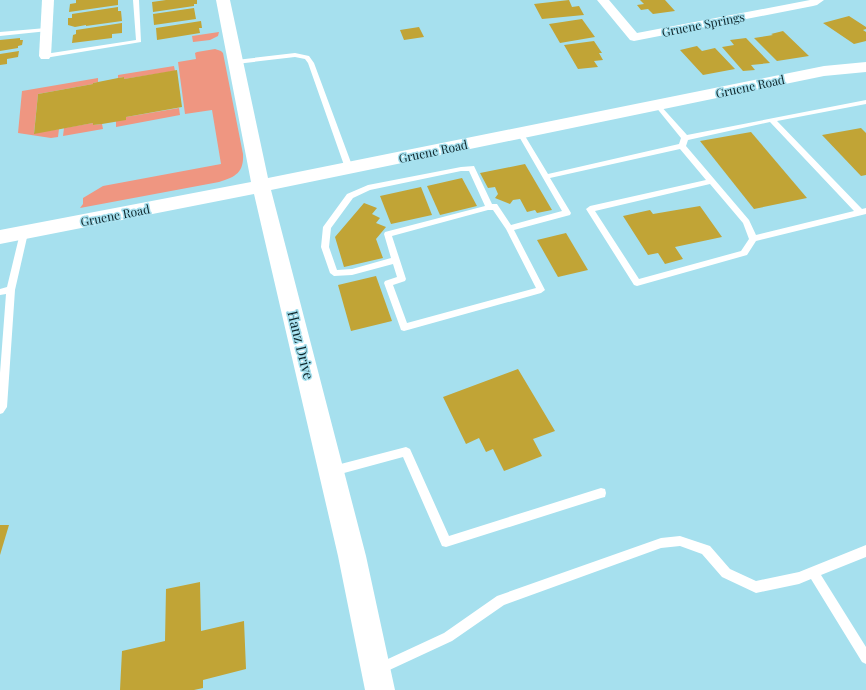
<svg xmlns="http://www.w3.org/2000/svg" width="866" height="690" font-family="'Playfair Display',serif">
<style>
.green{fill:#ef9681}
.building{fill:#c1a436}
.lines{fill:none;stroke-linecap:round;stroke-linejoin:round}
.service{fill:#fff;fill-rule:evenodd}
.minor{fill:#fff;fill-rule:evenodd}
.tertiary{fill:#fff;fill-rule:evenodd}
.labels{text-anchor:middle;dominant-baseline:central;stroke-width:3;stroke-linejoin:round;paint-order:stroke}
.far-street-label{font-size:12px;fill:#0e252a;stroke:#a6e0ee}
.street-label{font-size:14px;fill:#0e252a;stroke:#a6e0ee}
</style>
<rect width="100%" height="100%" fill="#a6e0ee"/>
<g class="green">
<path d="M219,32L218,36L210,40L193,42L192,36Z"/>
<path d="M215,49L221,51L223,53L243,154C244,172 236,177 219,182L80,208L83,204V198L103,186L221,164L212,110L185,114L178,62L196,59L195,53L197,52Z"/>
<path d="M174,66L175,71L124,79V77L118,78V75Z"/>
<path d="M98,78V82L93,83V84L38,94L34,133L59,129L58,137L51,138L18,133L22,91Z"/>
<path d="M179,108L180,115L116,127V121L126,117Z"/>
<path d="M93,123V125L102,124L103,129L63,136L64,128Z"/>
</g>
<g class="building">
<path d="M76,0H118V5L69,12L70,4L76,3Z"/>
<path d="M166,0H197V4H194V6L153,12L152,2Z"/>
<path d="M569,0L572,7L579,6L584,15L542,19L534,4Z"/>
<path d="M640,0H665L675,11L653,14L648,9L641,10L637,5L644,4Z"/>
<path d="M118,7V11H121L122,21L86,26V25L75,27L68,25V18H72V14Z"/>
<path d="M194,8L196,19L154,25L153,14Z"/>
<path d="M849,16L866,27V29L863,30L866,32V41L854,44L823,23Z"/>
<path d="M582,19L595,37L560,43L549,24Z"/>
<path d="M201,21L202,28H199L200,33L157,40L156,28Z"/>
<path d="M122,23V33L112,34V38L72,43L73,35L76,34V30Z"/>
<path d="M419,27L424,37L404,40L400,30Z"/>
<path d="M783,31L809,56L777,61L754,38L773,35L771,34Z"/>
<path d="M20,38V40H23L22,45L18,46V48L0,51V40Z"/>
<path d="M746,38L770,63L751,65L755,70L743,71L722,47L734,45L730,40Z"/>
<path d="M594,41L602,53H599L603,60L594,61L598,67L578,69L564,45Z"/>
<path d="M697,46L702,51L715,48L735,69L703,75L680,50Z"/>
<path d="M19,51L18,57L7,59V64L0,65V54Z"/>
<path d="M177,70L182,107L126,117V120L102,124L93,125V123L34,134L38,94L93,84V83L118,78L124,77V79Z"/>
<path d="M861,128L866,133V175L861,176L822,135Z"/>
<path d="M751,132L807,198L754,209L700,141Z"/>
<path d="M525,164L552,210L537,213L535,210L527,212L520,199L513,200L510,204L495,198L498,194L495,187L488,188L480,173Z"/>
<path d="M462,178L477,206L440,215L427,186Z"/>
<path d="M421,187L432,215L391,224L380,196Z"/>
<path d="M364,203L377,208L372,214L380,218L376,223L386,227L376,239L383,258L344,267L335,237Z"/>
<path d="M700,206L722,237L675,247L683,259L665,264L658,253L648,255L623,216L650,210L653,214Z"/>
<path d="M566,233L588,270L558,277L537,240Z"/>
<path d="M376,276L392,321L351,331L338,285Z"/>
<path d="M518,369L555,431L533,439L542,456L504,471L493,449L486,452L479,438L466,444L443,397Z"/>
<path d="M0,525H9L0,555Z"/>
<path d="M200,582L201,631L244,621L246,669L203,680V688L194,690H120L122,651L165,641L166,589Z"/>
</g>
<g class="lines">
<g class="service">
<path d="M133,0H139L141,42L45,58L42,56L45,54L136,40Z"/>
<path d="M46,28L49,30L48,31L0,36V32Z"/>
<path d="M295,53L309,56L314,63L353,168L352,170H346L345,168L308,63L305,59L295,57L236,64L233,62L236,60Z"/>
<path d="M866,100V104L777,121L862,209L866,208V214L756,241L747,255L637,286L634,285L586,209L590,206L706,180L680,149L550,178L571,213L570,215L514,230L545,290L541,293L404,331L401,330L400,327L384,283L385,281L397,277L393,264L352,275L334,276L330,273L321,247L323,227L347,194L368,185L461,167L474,166L492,204H497L511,225L562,211L517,133L518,131H522L548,174L679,144L681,138L655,106V104H659L687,135ZM770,122L854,211L756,235L749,220L686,146L688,140ZM461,171H469L485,206L385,232L384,234L391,258L352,269L337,270L329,247L331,228L353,198L370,190ZM710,184L743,223L749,239L741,251L639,279L595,211ZM488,210H493L506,229L536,288L407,323L393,285L405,281L406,279L392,236Z"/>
<path d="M24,230L28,233L15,290L7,407L3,413L0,414V373L6,294L0,295V289L7,287L20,233Z"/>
<path d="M406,447L410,449L449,536L601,488L605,489L606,493L605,497L601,498L446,547L442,546L403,457L333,476L329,474L328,471L329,468L333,466Z"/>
<path d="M680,536L710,546L730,569L756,581L799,572L866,545V557L821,575L866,647V664L862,662L811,579L799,584L756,593L722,577L702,554L680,546L661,548L504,605L452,641L383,673L379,675L375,673L373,669L375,665L444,633L497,596L661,538Z"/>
</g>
<g class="minor">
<path d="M42,0H54L51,56L49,59H41L39,56Z"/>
<path d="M597,0H609L637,33L810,0H824L817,5L813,6L634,41L630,40Z"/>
</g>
<path class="tertiary" d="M216,0H230L268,178L824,66L866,62V72L824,76L271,190L366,556L395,690H365L338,556L254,194L0,244V230L251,182Z"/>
</g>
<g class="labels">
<g class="far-street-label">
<text transform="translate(703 24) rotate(-11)">Gruene Springs</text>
<text transform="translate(750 86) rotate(-12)">Gruene Road</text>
<text transform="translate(433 151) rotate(-12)">Gruene Road</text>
<text transform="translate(115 215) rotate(-11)">Gruene Road</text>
</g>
<g class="street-label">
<text transform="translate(301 345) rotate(76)">Hanz Drive</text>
</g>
</g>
</svg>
